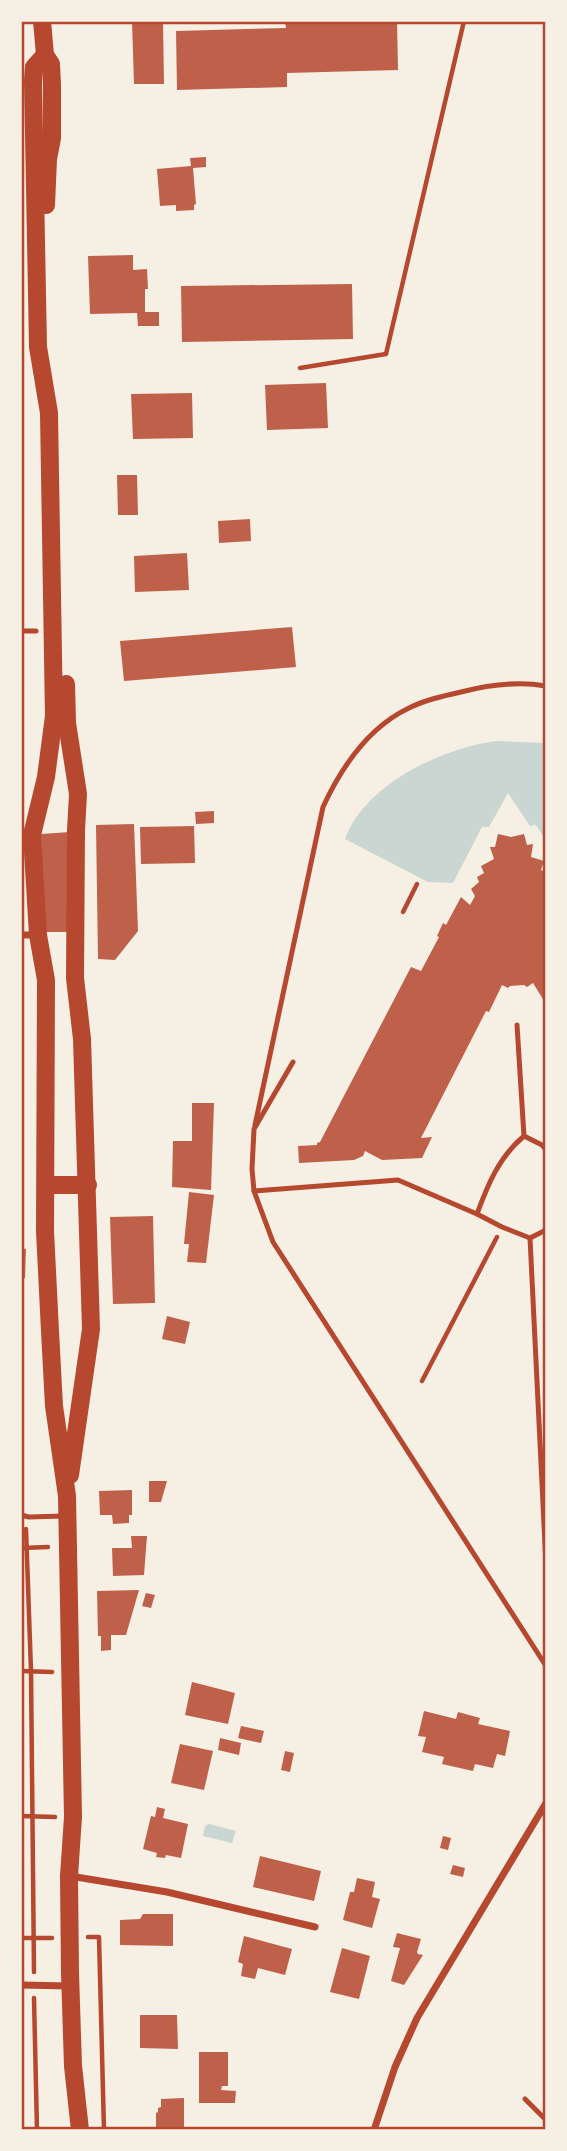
<svg xmlns="http://www.w3.org/2000/svg" width="567" height="2151" font-family="'Sofia Sans Condensed',sans-serif">
<style>
.water{fill:#c9d6d2}
.building{fill:#bf614a}
.lines{fill:none;stroke-linecap:round;stroke-linejoin:round}
.path{stroke:#b5482f;stroke-width:4.5}
.service{stroke:#b5482f;stroke-width:5}
.minor{stroke:#b5482f;stroke-width:7}
.primary{stroke:#b5482f;stroke-width:18}
.neatline{fill:none;stroke:#b5482f;stroke-width:2.5}
</style>
<rect width="100%" height="100%" fill="#f6efe4"/>
<g class="water">
<path d="M497,741L546,743V841L536,825L530,826L508,793L489,827H482L453,883L428,882L345,839C365,784 442,748 497,741Z"/>
<path d="M209,1824L236,1831L232,1843L203,1836L205,1826Z"/>
</g>
<g class="building">
<path d="M132,21H163L164,84H134Z"/>
<path d="M285,21H397L398,70L287,73V87L177,90L176,31L286,28Z"/>
<path d="M206,157V167L193,168L196,204L194,205V210L176,211V205L160,206L157,169L191,166L190,158Z"/>
<path d="M133,255V270L147,269L148,289H145V312H159V326H138L137,313L90,314L88,256Z"/>
<path d="M352,284L353,339L182,342L181,286Z"/>
<path d="M326,383L328,428L267,430L265,385Z"/>
<path d="M192,393L193,438L133,439L131,394Z"/>
<path d="M117,475H137L138,515H118Z"/>
<path d="M250,519L251,541L219,543L218,521Z"/>
<path d="M187,553L189,590L135,592L134,556Z"/>
<path d="M292,627L296,667L124,681L120,641Z"/>
<path d="M214,811V823L196,824L195,812Z"/>
<path d="M134,824L138,931L115,960L98,959L96,825Z"/>
<path d="M194,826L195,863L141,864L140,827Z"/>
<path d="M70,832L68,932H42L41,834Z"/>
<path d="M498,834L511,837L524,834L527,845L533,844L531,857L544,861L541,870L546,872V1004L533,983L527,987L524,985L510,986L508,988L502,985L489,1012L486,1011L421,1138L432,1137L422,1158L382,1160L365,1151L363,1156L354,1160L299,1163L298,1146L317,1145V1143L320,1142L411,967L421,971L439,937L437,936L443,923L446,925L461,897L470,905L475,896L471,889L479,882L477,877L484,873L481,866L494,859L490,847H495Z"/>
<path d="M192,1103H214L211,1190L172,1187L173,1141H192Z"/>
<path d="M189,1192L214,1195L206,1263L187,1262L189,1244H184Z"/>
<path d="M153,1216L155,1303L113,1304L110,1217Z"/>
<path d="M21,1248L26,1249L25,1278L21,1279Z"/>
<path d="M167,1316L190,1322L185,1344L162,1339Z"/>
<path d="M149,1481H167L161,1502H149Z"/>
<path d="M132,1490V1515H129V1523L113,1524L112,1515H100L99,1491Z"/>
<path d="M131,1536H147L144,1575L113,1576L112,1548H132Z"/>
<path d="M139,1590L126,1635H111V1650L101,1651V1636H98L97,1591Z"/>
<path d="M146,1593L155,1595L151,1608L142,1606Z"/>
<path d="M192,1682L235,1693L228,1724L185,1715Z"/>
<path d="M424,1711L456,1719L458,1712L480,1718L478,1724L510,1731L505,1756L497,1754L493,1768L475,1764L473,1771L442,1764L444,1757L422,1752L426,1737L418,1736Z"/>
<path d="M241,1726L264,1731L261,1743L238,1738Z"/>
<path d="M220,1738L241,1743L239,1755L218,1750Z"/>
<path d="M180,1744L213,1751L204,1790L171,1783Z"/>
<path d="M285,1751L294,1753L290,1772L281,1770Z"/>
<path d="M157,1807L165,1809L163,1818L188,1824L181,1858L166,1855L165,1858L156,1857L157,1853L143,1849L151,1816L155,1817Z"/>
<path d="M443,1836L451,1838L448,1850L440,1848Z"/>
<path d="M260,1856L321,1871L314,1901L253,1887Z"/>
<path d="M453,1865L465,1868L463,1877L450,1874Z"/>
<path d="M357,1878L375,1882L372,1897L380,1899L372,1928L343,1920L350,1892H354Z"/>
<path d="M143,1914H173V1946L120,1945V1920L140,1919Z"/>
<path d="M397,1933L421,1939L417,1952L418,1954L423,1955L404,1985L391,1981L400,1948L393,1947Z"/>
<path d="M244,1936L292,1949L285,1975L258,1968L255,1979L241,1976L243,1964L238,1962Z"/>
<path d="M342,1948L370,1956L359,1999L330,1992Z"/>
<path d="M140,2015H177L178,2049L140,2048Z"/>
<path d="M199,2052H228V2086H222L221,2090L236,2091L235,2103H199Z"/>
<path d="M184,2098V2128L193,2127V2130H156V2113L158,2112V2108L161,2107V2099Z"/>
</g>
<g class="lines">
<g class="path">
<path d="M300,368L386,354L464,21"/>
<path d="M403,912L417,884"/>
<path d="M422,1381L497,1237"/>
<path d="M26,1529L31,1671L34,1972"/>
<path d="M21,1548L48,1547"/>
<path d="M21,1671L52,1672"/>
<path d="M21,1816L55,1817"/>
<path d="M88,1937H99L104,2130"/>
<path d="M21,1938H52"/>
<path d="M34,1998L37,2130"/>
</g>
<g class="service">
<path d="M21,631H36"/>
<path d="M293,1062L254,1129L252,1169L254,1191L273,1242L546,1666"/>
<path d="M255,1125L323,807C341,768 369,727 409,708C425,700 443,696 461,692C488,685 518,681 546,686"/>
<path d="M524,1136L542,1145L546,1150"/>
<path d="M254,1191L398,1180L477,1214L502,1227L530,1238L546,1230"/>
<path d="M477,1214C488,1184 499,1157 524,1136L517,1025"/>
<path d="M530,1238L546,1565"/>
<path d="M21,1515L29,1517L64,1516"/>
<path d="M525,2099L546,2120"/>
<path d="M543,2130L546,2128"/>
</g>
<g class="minor">
<path d="M21,935H38"/>
<path d="M70,1876L167,1892L315,1927"/>
<path d="M21,1985L69,1986"/>
<path d="M374,2130L395,2067L417,2018L546,1803"/>
</g>
<g class="primary">
<path d="M42,21L45,55L51,64L52,85V138L48,159L46,205"/>
<path d="M45,55L34,67L33,81L38,347L49,413L54,716L46,777L32,835L38,935L46,980L45,1231L50,1331L54,1406L67,1496L73,1817L69,1876L70,1973L73,2066L80,2130"/>
<path d="M66,684L67,723L78,794L76,830L75,978L82,1039L91,1329L70,1475"/>
<path d="M46,1185H88"/>
</g>
</g>
<rect width="567" height="2151" fill="none" stroke="#f6efe4" stroke-width="46"/>
<rect x="23" y="23" width="521" height="2105" class="neatline"/>
</svg>
